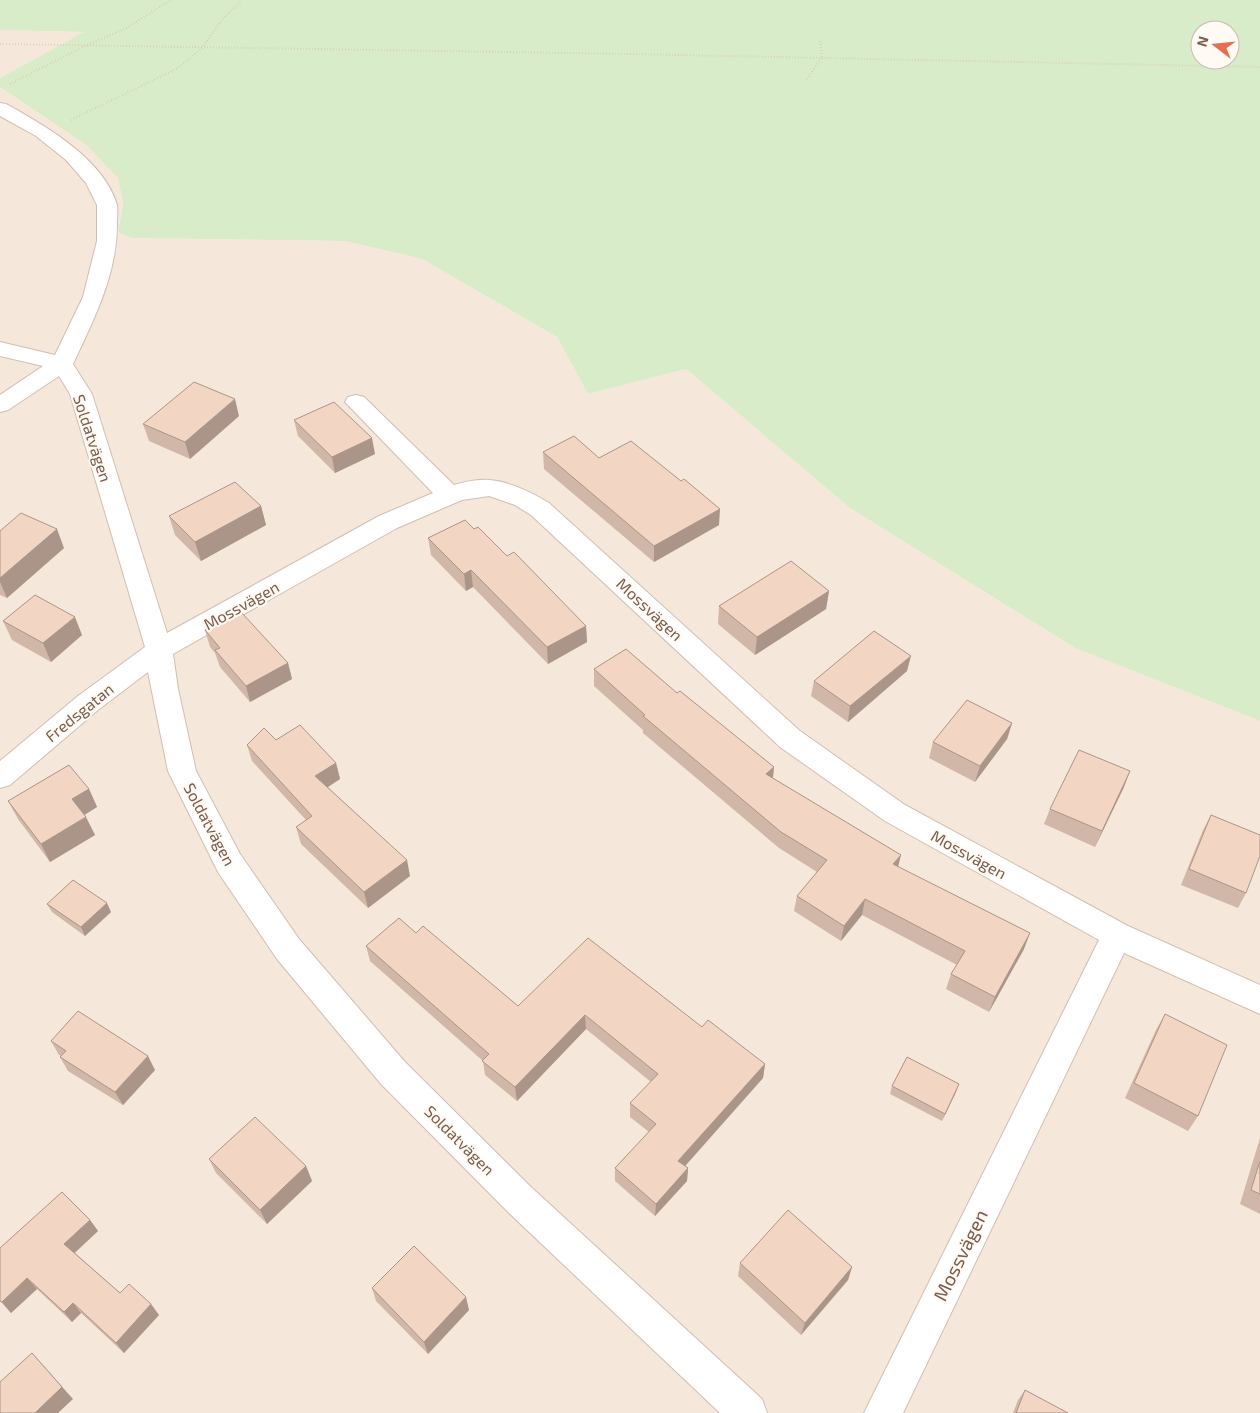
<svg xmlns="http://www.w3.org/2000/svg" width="1260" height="1413" font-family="'Exo 2',sans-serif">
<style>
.residential{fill:#f5e8da}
.green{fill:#d8ecc9;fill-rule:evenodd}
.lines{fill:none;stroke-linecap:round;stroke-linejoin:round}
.street-casing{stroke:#d1beb0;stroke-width:2}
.path{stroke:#d9b8a5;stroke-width:2;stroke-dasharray:0.5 2.5;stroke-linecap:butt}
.street{fill:#fff;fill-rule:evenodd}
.wall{fill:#d1b7a8}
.shaded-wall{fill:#aa9588}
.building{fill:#f3d5c3;stroke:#aa9588}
.labels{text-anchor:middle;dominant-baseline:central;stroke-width:4;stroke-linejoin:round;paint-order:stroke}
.street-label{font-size:16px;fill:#7a5c4d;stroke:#fffaf3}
.near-street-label{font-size:19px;fill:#7a5c4d;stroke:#fffaf3}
</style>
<rect width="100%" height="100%" fill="#fdf6ec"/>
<g class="residential">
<path d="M0,30L85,32L0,78Z"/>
<path d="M0,87L86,145L118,178L123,204L118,232L131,238L345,241L422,259L557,337L588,394L686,369L850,508L1075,648L1260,721V1413H0Z"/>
</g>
<path class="green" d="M0,0H1260V721L1075,648L850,508L686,369L588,394L557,337L422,259L345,241L131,238L118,232L123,204L118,178L86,145L0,87V78L84,32L0,30ZM1200,30H1230V60H1200Z"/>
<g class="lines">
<defs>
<path id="street" d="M0,103L6,104C44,125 104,159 117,205C118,210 117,218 117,224C117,275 94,319 73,364L92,394L167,633L379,516L433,493L345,402L348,397L356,395L364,397L454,485C465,482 477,479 489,480C508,481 533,493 549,503L800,731L905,805L1128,926L1260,985V1014L1124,953L903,1413H864L1099,940L885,821L780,747L531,515L515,505L489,496L462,500L397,528L173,654L178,689L196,771L240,854L299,939L405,1062L532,1188L762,1399L767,1413H720L508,1212L381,1084L277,959L218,872L168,771L148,672L98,710L10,785L0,788V761L78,696L145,647L70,394L59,376L8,410L0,412V395L43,366L0,356V342L55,355L83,297L97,241V205L86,183L66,160L36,136L0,116Z"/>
</defs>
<use href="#street" class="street-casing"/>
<g class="path">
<path d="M0,44L630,54L1260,67"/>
<path d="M807,79L822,57L820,39"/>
<path d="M10,84L87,45L125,29L171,0"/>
<path d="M71,120L178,68L202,48L221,21L242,0"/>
</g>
<use href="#street" class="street"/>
</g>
<g class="wall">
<path d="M239,416L190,459L149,441L143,424Z"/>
<path d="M294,420L375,454L335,473L298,436Z"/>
<path d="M543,452L599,458L719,525L654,562L544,469Z"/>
<path d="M261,506L266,525L201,561L175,535L169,516Z"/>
<path d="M474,529L507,556L586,626L587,642L548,664L473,587L466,591L431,555L428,538Z"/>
<path d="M0,531L64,548L7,598L0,595Z"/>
<path d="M829,591L826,609L755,655L718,624L719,606Z"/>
<path d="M3,621L82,635L51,662L12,640Z"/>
<path d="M205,630L288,663L292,679L250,702L220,667L215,653L210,647Z"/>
<path d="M594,669L677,693L774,767L773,778L898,867L1024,949L989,1012L946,989L951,974L957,965L862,915L841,941L794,911L797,896L817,872L779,848L643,733V730L594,686Z"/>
<path d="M907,671L848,722L811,696L814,681Z"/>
<path d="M1012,723L1007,739L975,782L929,758L933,742Z"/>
<path d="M276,740L336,763L340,779L328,787L410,876L368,908L301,844L296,827L306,820L252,761L247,745Z"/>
<path d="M1124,787L1095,847L1044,824L1050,809Z"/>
<path d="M89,789L97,807L84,815L95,835L50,862L18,819L8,801Z"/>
<path d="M1211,815L1246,893L1238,908L1181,885L1203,830Z"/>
<path d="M47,904L111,912L85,936L52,912Z"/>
<path d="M416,933L518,1006L702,1027L765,1064L763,1078L685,1166L688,1168L687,1181L655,1216L615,1181V1168L649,1132L630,1117V1103L651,1082L586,1029L517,1101L485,1075L483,1061L370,961L366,946Z"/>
<path d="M1165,1014L1198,1116L1188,1131L1125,1098L1156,1030Z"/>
<path d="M51,1041L155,1070L123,1105L68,1071L60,1057L61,1056L59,1055Z"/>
<path d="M892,1086L956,1092L942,1121L890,1094Z"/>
<path d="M1260,1138V1214L1240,1204Z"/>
<path d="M209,1159L306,1166L312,1181L267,1224L216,1173Z"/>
<path d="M90,1220L98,1231L75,1253L120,1293L159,1315L124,1353L81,1313L72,1322L37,1289L11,1313L0,1301Z"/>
<path d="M740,1263L852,1267L848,1280L801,1335L738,1276Z"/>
<path d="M372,1288L469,1310L428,1354L376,1301Z"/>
<path d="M1025,1390L1068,1413H1013L1018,1400Z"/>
</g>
<g class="shaded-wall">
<path d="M235,399L239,416L190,459L185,442Z"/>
<path d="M372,438L375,454L335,473L332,457Z"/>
<path d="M261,506L266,525L201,561L195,542Z"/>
<path d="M720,509L719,525L654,562V546Z"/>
<path d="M57,529L64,548L7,598L0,582V578Z"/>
<path d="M471,570L473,587L466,591L464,574Z"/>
<path d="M829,591L826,609L755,655L757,637Z"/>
<path d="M75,617L82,635L51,662L43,643Z"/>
<path d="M586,626L587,642L548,664L547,647Z"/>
<path d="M911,656L907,671L848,722L850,706Z"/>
<path d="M288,663L292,679L250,702L246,686Z"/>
<path d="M1012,723L1007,739L975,782L980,766Z"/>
<path d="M336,763L340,779L320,792L315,776Z"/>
<path d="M774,767L772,784L766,774Z"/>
<path d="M1130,771L1124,787L1095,847L1102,831Z"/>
<path d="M89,789L97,807L81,817L72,799Z"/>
<path d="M86,817L95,835L50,862L41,844Z"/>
<path d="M901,855L897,871L893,864Z"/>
<path d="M407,860L410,876L368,908L364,892Z"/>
<path d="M865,899L862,915L841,941L844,926Z"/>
<path d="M107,903L111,912L85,936L81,927Z"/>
<path d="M1030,933L1024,949L989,1012L995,997Z"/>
<path d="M585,1015L586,1029L517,1101L515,1087Z"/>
<path d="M148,1056L155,1070L123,1105L115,1092Z"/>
<path d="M765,1064L763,1078L678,1174V1161Z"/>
<path d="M959,1084L956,1092L942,1121L945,1114Z"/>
<path d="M306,1166L312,1181L267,1224L260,1210Z"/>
<path d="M688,1168L687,1181L655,1216L656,1204Z"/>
<path d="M90,1220L98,1231L73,1254L64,1244Z"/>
<path d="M852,1267L848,1280L801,1335L805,1323Z"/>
<path d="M27,1278L37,1289L11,1313L2,1302Z"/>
<path d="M466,1297L469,1310L428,1354L424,1342Z"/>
<path d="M73,1303L81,1313L72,1322L64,1312Z"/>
<path d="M151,1304L159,1315L124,1353L116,1343Z"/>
<path d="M32,1353L73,1399L58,1413H35Z"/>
</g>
<g class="building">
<path d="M194,382L235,399L185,442L143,424Z"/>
<path d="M334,402L372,438L332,457L294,420Z"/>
<path d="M574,436L599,458L631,441L681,481L684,479L720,509L654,546L543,452Z"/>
<path d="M235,482L261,506L195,542L169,516Z"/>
<path d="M21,513L57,529L0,578V531Z"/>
<path d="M465,520L474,529L478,527L507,556L514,552L586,626L547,647L471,570L464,574L428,538Z"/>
<path d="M791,561L829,591L757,637L719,606Z"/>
<path d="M35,595L75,617L43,643L3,621Z"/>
<path d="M241,612L288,663L246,686L215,650L220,648L205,630Z"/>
<path d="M874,631L911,656L850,706L814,681Z"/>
<path d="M626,649L677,693L680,691L774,767L766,774L901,855L893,864L1030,933L995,997L951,974L965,951L865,899L844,926L797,896L827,860L781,832L643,716L645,715L594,669Z"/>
<path d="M967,700L1012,723L980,766L933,742Z"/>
<path d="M300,725L336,763L315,776L407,860L364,892L296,827L312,816L247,745L264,728L276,740Z"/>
<path d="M1079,750L1130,771L1102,831L1050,809Z"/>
<path d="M69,765L89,789L72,799L86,817L41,844L8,801Z"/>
<path d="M1211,815L1260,835V856L1246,893L1189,869Z"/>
<path d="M73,880L107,903L81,927L47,904Z"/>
<path d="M399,918L416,933L423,926L518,1006L588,938L702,1027L708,1020L765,1064L678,1161L688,1168L656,1204L615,1168L656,1124L630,1103L658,1074L585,1015L515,1087L482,1061L489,1054L366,946Z"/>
<path d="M78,1011L148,1056L115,1092L60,1057L66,1051L51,1041Z"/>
<path d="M1165,1014L1227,1045L1198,1116L1134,1083Z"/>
<path d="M907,1057L959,1084L945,1114L892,1086Z"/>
<path d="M255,1117L306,1166L260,1210L209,1159Z"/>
<path d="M1260,1161V1194L1251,1190Z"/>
<path d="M62,1192L90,1220L64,1244L120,1293L129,1284L151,1304L116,1343L73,1303L64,1312L27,1278L2,1302L0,1301V1248Z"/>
<path d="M788,1210L852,1267L805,1323L740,1263Z"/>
<path d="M414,1246L466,1297L424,1342L372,1288Z"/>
<path d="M32,1353L62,1387L35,1413H0V1382Z"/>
<path d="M1025,1390L1068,1413H1016Z"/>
</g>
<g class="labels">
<g class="street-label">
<text transform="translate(93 438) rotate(72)">Soldatvägen</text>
<text transform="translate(241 605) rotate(-29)">Mossvägen</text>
<text transform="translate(650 609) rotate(43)">Mossvägen</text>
<text transform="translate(79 712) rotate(-39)">Fredsgatan</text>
<text transform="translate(210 824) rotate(62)">Soldatvägen</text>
<text transform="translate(969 854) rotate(29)">Mossvägen</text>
<text transform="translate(460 1140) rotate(45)">Soldatvägen</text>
</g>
<g class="near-street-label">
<text transform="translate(960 1255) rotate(-64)">Mossvägen</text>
</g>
</g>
<g transform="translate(1215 45) rotate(286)"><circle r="24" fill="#fffaf3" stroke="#cabbb1"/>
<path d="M0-4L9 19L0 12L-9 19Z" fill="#e76f51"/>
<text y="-8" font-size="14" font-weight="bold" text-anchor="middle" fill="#7a5c4d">N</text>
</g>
</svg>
